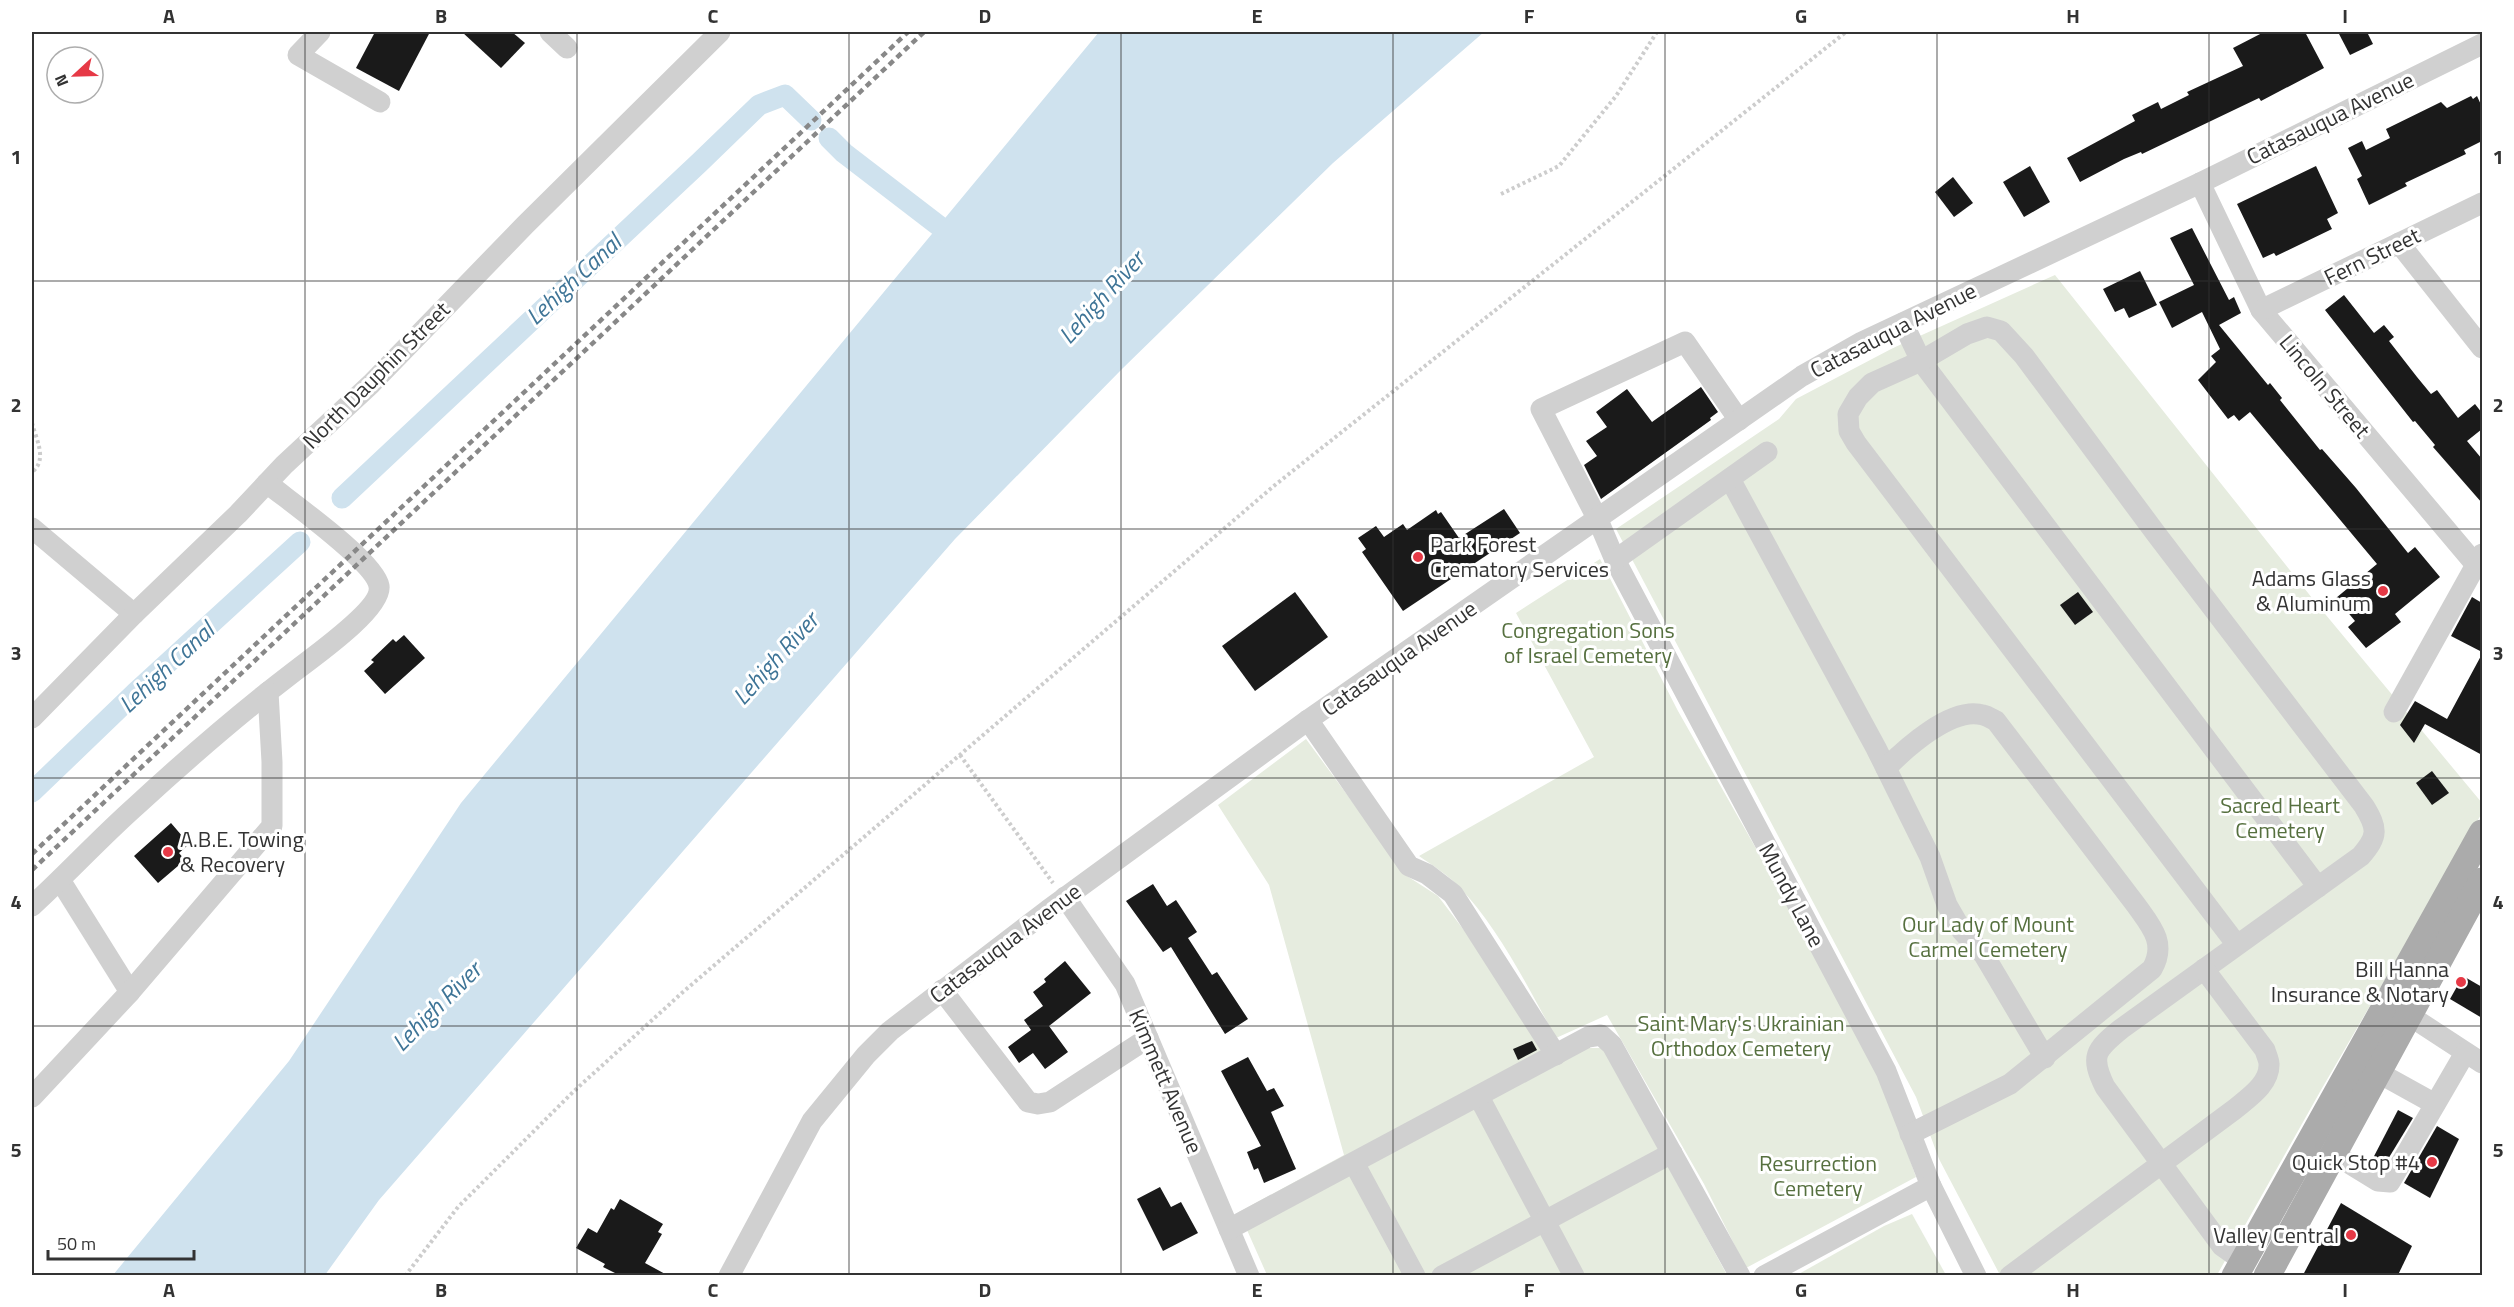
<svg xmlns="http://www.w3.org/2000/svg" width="2514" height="1307" font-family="'Titillium Web',sans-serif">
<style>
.green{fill:#e6ecdf}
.water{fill:#cfe2ee}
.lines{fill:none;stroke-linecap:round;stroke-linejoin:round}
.canal{stroke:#cfe2ee;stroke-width:21}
.building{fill:#1a1a1a}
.path{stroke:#cdcdcd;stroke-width:4;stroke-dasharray:3 3;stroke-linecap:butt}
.minor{stroke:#d0d0d0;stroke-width:21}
.major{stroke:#ababab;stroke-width:27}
.rail{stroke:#888;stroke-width:4.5;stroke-dasharray:6 4.5;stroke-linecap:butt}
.grid{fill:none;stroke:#333;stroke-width:1.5;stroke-opacity:0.55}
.poi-dot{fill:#e63946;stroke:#fff;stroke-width:2}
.labels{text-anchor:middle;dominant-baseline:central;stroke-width:6;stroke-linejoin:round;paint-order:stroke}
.street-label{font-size:22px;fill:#333;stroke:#fff}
.poi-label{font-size:22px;fill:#333;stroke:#fff;text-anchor:end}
.park-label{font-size:22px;fill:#56703f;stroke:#fff}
.water-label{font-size:24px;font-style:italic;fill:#3f7597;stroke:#fff}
.neatline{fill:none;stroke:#333;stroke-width:2}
.grid-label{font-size:20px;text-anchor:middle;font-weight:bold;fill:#333}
</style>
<rect width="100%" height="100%" fill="#fff"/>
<g class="green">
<path d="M2055,275L2316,603L2482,803V813L2321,1090L2217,1275H2000L1939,1159L1916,1097L1616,529L1779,419L1796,399L1893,348Z"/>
<path d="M1600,559L1678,711L1854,1021L1884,1087L1916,1177L1746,1268L1704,1184L1607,1015L1556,1038C1530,991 1497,925 1459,887C1448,875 1432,865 1419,856L1594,757L1516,613Z"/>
<path d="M1306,739L1407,876L1438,896L1476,946L1555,1066L1584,1048H1604L1727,1275H1267L1239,1212L1344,1155L1269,885L1218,805Z"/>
<path d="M1912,1214L1946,1275H1797L1884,1226Z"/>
</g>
<path class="water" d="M1099,32H1484L1333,163L1122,369L955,539L379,1200L325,1275H113L289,1061L461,803Z"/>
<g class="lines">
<g class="canal">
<path d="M829,138L844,153L960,242"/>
<path d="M342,498L699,163L759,105L785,95L811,120"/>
<path d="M32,792L135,693L300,542"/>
</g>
</g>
<g class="building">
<path d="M375,32H430L399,91L356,68Z"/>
<path d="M462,32H512L525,43L501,68Z"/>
<path d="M2264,32H2305L2324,68L2261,101L2259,98L2142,154L2141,152L2124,159L2080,182L2067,158L2135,121L2132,115L2158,102L2161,109L2189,95L2187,92L2243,66L2233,48Z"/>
<path d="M2338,32H2367L2373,44L2350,55Z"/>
<path d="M2471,96L2473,99L2477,96L2482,107V141L2464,150L2466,154L2405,183L2407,186L2369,205L2357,179L2362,176L2348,148L2362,141L2366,150L2390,138L2386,129L2441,102L2447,108Z"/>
<path d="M2030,166L2050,202L2024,217L2003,182Z"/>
<path d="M2316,166L2338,213L2327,219L2332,229L2276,256L2274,253L2263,258L2237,204Z"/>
<path d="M1953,177L1973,203L1954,217L1935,192Z"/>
<path d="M2192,228L2229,300L2234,297L2241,313L2219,325L2268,385L2270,383L2282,398L2280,400L2320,450L2322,449L2356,488L2408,553L2415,547L2440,577L2395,614L2401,622L2366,648L2348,627L2355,621L2336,598L2377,564L2250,412L2239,421L2234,415L2228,419L2198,380L2216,362L2211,356L2220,349L2202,312L2172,328L2159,302L2194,285L2170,238Z"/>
<path d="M2140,271L2157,305L2129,318L2124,308L2115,312L2103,289Z"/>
<path d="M2344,295L2374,333L2384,325L2394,337L2389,341L2417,377L2431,394L2437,390L2458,418L2475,404L2482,413V429L2467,441L2482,459V503L2433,447L2435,445L2415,421L2413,422L2325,310Z"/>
<path d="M1701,387L1718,412L1710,418L1711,420L1601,499L1584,465L1597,456L1586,441L1607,427L1596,412L1627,389L1652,422Z"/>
<path d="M1504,509L1520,533L1403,611L1362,552L1366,549L1358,538L1376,526L1384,537L1403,524L1407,530L1436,510L1438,514L1441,512L1459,538Z"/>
<path d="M1295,592L1328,637L1255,691L1222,646Z"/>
<path d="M2078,592L2093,612L2075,625L2060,605Z"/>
<path d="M2472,597L2482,603V652L2451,636Z"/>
<path d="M404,635L425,658L385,694L364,671L374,662L371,660L393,639L396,642Z"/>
<path d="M2482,654V755L2425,724L2414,743L2400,725L2415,701L2447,719Z"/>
<path d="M2432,771L2449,793L2432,805L2416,783Z"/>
<path d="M171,823L189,844L179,853L185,860L158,883L134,856Z"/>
<path d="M1153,884L1167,906L1176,900L1197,932L1188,938L1212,975L1217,972L1248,1019L1225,1034L1171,947L1163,952L1126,901Z"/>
<path d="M1065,961L1091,993L1049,1026L1068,1052L1045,1069L1033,1053L1019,1063L1008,1047L1031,1030L1024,1020L1043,1006L1033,992L1046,982L1044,979Z"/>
<path d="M2463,976L2482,987V1018L2450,999Z"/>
<path d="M1532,1041L1537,1050L1518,1060L1513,1049Z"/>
<path d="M1248,1057L1267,1091L1274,1088L1284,1106L1271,1112L1296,1169L1264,1183L1258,1168L1254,1170L1247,1152L1261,1146L1221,1071Z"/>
<path d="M2398,1110L2413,1118L2382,1169L2371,1162Z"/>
<path d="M2437,1126L2459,1139L2430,1198L2404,1183Z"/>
<path d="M1160,1187L1171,1207L1181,1202L1198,1233L1163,1251L1137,1199Z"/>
<path d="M620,1199L663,1224L658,1232L662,1234L645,1263L667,1275H619L603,1267L605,1264L576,1248L588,1228L597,1233L611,1208L614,1210Z"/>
<path d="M2341,1203L2412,1246L2398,1275H2303Z"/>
</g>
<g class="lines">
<g class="path">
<path d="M1501,194L1559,166L1616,96L1657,32"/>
<path d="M32,423C36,439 48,460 32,472"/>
<path d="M960,755L1053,883"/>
<path d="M405,1276L458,1207L573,1092L683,992L1275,485L1846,32"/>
</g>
<g class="minor">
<path d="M320,32L298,55L380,102"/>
<path d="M550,32L567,48"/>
<path d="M2200,183L2261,310L2476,565L2482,568"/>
<path d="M2399,243L2482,348"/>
<path d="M2261,310L2482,203"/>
<path d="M1903,323L1921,361L2318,887"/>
<path d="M1739,420L1685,342L1541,409L1598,520L1615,560L1886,1071L1931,1186L1976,1276"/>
<path d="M1730,479L1876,748L1930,857L1947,905L1962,931L1984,955L2045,1058"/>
<path d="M32,528L134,614"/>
<path d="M1615,560L1767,452"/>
<path d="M2394,712L2482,554"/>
<path d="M32,718L134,614L238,514L284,465L371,384L525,225L720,32"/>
<path d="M1308,720L1409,866L1427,874L1453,894L1556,1055"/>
<path d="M1886,768C1906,748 1952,706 1983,715C1988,716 1992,719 1996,721L2136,905C2151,926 2167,943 2152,969L2010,1084L1910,1134"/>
<path d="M60,880L130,992"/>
<path d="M1065,897L1125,984L1249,1276"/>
<path d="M32,906C67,874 100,838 136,806C187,759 240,713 295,671C313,657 383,608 379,586C375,561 289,501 267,483"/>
<path d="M2237,945L1856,443L1849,431L1848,414L1858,397L1872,383L1921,361L1967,334L1987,327L2001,331L2024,356L2157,535L2364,806C2378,829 2378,836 2361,856L2121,1029C2095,1050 2090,1056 2105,1087L2222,1246L2243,1261"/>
<path d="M942,990L1028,1102L1038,1104L1050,1102L1148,1038"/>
<path d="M2410,1016L2482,1063"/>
<path d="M2379,1073L2435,1104"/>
<path d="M32,1097L130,992L272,826V762L268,692"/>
<path d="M1479,1097L1574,1276"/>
<path d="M2334,1154L2378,1181L2390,1182L2465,1053"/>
<path d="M1354,1163L1415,1276"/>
<path d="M1229,1229L1588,1037L1601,1035L1612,1045L1740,1276"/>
<path d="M729,1276L812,1121L866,1055L890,1031L1048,910L1308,720L1802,376L1862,342L2200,183L2482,44"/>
<path d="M1442,1276L1672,1153"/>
<path d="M1764,1276L1931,1186"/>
<path d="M2010,1276L2235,1109C2248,1098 2270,1084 2269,1064C2269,1060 2266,1054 2265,1050L2204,969"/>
</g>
<g class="major">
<path d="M2235,1276L2482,833"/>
<path d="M2267,1276L2482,881"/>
</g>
<g class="rail">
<path d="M32,854L908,32"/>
<path d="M32,870L924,32"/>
</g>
</g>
<path class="grid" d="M305,32V1276M577,32V1276M849,32V1276M1121,32V1276M1393,32V1276M1665,32V1276M1937,32V1276M2209,32V1276M32,281H2482M32,529H2482M32,778H2482M32,1026H2482"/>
<g class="poi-dot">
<circle cx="1418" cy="557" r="6"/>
<circle cx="2383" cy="591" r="6"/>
<circle cx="168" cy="852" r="6"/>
<circle cx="2461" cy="982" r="6"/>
<circle cx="2432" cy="1162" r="6"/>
<circle cx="2351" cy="1235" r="6"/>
</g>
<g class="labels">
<g class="street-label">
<text transform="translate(2330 118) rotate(-26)">Catasauqua Avenue</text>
<text transform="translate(2372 256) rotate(-26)">Fern Street</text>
<text transform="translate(1893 330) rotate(-27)">Catasauqua Avenue</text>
<text transform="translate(376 375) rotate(-45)">North Dauphin Street</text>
<text transform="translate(2325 386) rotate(50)">Lincoln Street</text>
<text transform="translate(1399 658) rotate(-35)">Catasauqua Avenue</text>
<text transform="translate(1792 895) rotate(62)">Mundy Lane</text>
<text transform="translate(1005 943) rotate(-37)">Catasauqua Avenue</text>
<text transform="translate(1166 1081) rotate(67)">Kimmett Avenue</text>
</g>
<g class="poi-label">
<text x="1430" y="544" text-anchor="start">Park Forest<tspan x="1430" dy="25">Crematory Services</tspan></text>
<text x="2371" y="578">Adams Glass<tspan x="2371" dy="25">&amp; Aluminum</tspan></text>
<text x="180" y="839" text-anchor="start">A.B.E. Towing<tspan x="180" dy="25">&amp; Recovery</tspan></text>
<text x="2449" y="969">Bill Hanna<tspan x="2449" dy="25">Insurance &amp; Notary</tspan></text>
<text x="2420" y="1162">Quick Stop #4</text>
<text x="2339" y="1235">Valley Central</text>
</g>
<g class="park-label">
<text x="1588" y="630">Congregation Sons<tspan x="1588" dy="25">of Israel Cemetery</tspan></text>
<text x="2280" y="805">Sacred Heart<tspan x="2280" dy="25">Cemetery</tspan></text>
<text x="1988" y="924">Our Lady of Mount<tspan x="1988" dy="25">Carmel Cemetery</tspan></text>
<text x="1741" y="1023">Saint Mary's Ukrainian<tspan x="1741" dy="25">Orthodox Cemetery</tspan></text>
<text x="1818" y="1163">Resurrection<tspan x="1818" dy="25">Cemetery</tspan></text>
</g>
<g class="water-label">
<text transform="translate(573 279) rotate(-43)">Lehigh Canal</text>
<text transform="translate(1101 297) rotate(-48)">Lehigh River</text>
<text transform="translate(775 658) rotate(-48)">Lehigh River</text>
<text transform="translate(166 667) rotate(-43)">Lehigh Canal</text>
<text transform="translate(436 1006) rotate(-45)">Lehigh River</text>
</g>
</g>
<rect width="2514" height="1307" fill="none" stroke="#ffffff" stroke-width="66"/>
<g transform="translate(75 75) rotate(248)"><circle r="28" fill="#ffffff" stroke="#adadad" stroke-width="1.5"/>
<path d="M0-4.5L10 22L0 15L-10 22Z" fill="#e63946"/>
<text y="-9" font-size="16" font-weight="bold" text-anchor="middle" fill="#333333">N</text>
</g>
<path d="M48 1250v9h146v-9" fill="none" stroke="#333333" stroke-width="3"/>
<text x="57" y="1250" font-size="18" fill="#333333" stroke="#ffffff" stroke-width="4.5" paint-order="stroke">50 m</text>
<rect x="33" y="33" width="2448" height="1241" class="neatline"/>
<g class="grid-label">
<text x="169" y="23">A</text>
<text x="441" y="23">B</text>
<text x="713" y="23">C</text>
<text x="985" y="23">D</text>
<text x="1257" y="23">E</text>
<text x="1529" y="23">F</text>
<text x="1801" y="23">G</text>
<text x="2073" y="23">H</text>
<text x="2345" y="23">I</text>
<text x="16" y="164">1</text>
<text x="2498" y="164">1</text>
<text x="16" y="412">2</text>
<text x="2498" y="412">2</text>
<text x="16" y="660">3</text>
<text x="2498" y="660">3</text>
<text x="16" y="909">4</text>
<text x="2498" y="909">4</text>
<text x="16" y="1157">5</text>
<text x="2498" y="1157">5</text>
<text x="169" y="1297">A</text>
<text x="441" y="1297">B</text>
<text x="713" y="1297">C</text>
<text x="985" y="1297">D</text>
<text x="1257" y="1297">E</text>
<text x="1529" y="1297">F</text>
<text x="1801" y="1297">G</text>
<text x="2073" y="1297">H</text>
<text x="2345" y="1297">I</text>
</g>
</svg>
